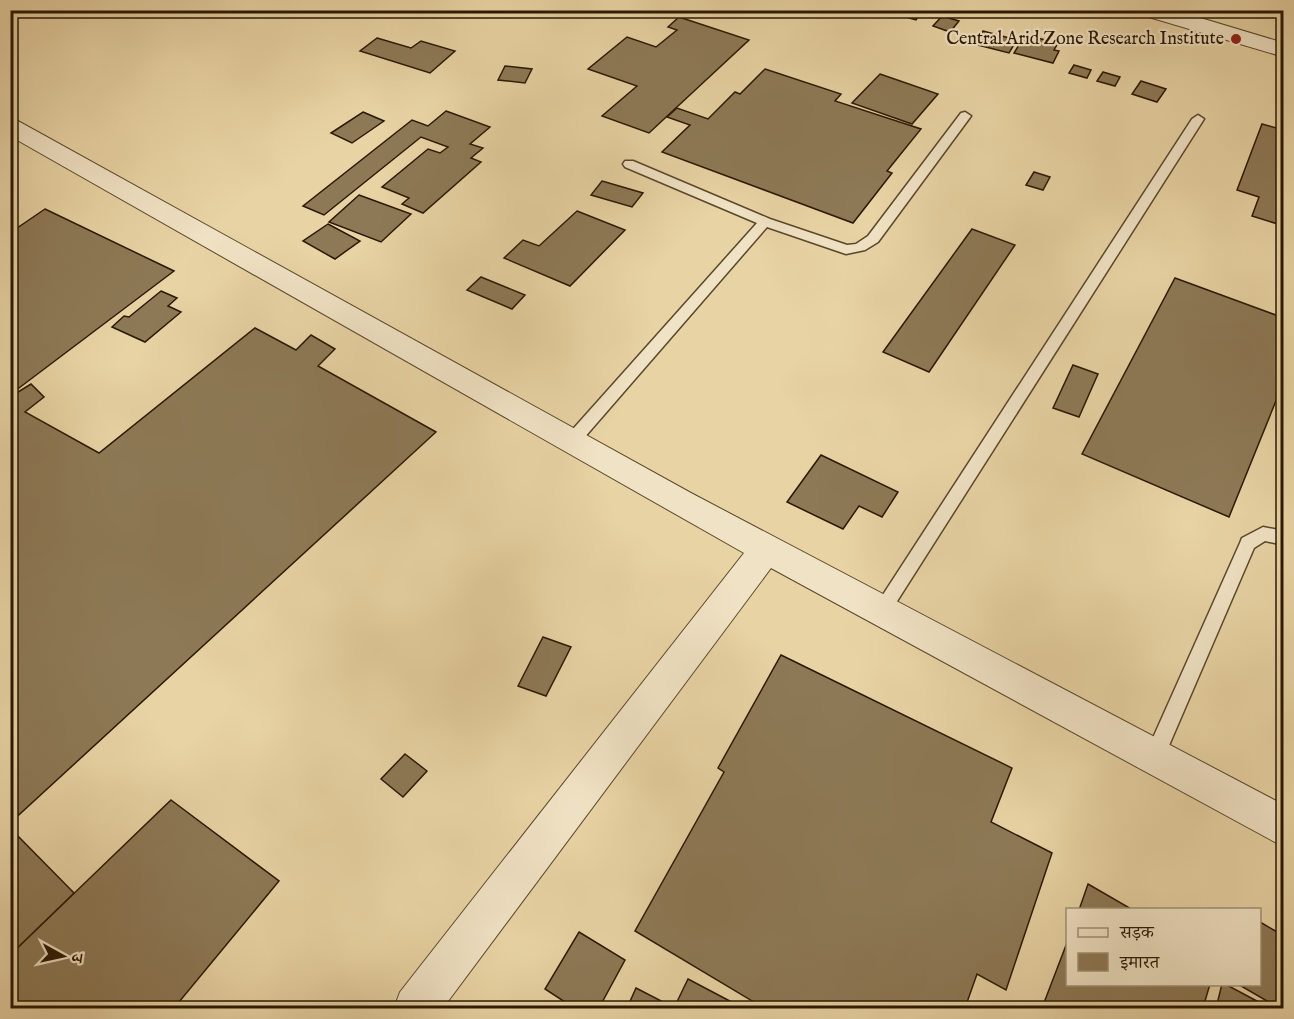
<svg xmlns="http://www.w3.org/2000/svg" width="1294" height="1019" font-family="'IM FELL English','Noto Serif Devanagari',serif">
<style>
.building{fill:#8d7956;stroke:#2a1802;stroke-width:1.5}
.lines{fill:none;stroke-linecap:round;stroke-linejoin:round}
.lane-casing{stroke:#5a472a;stroke-width:3}
.street-casing{stroke:#5a472a;stroke-width:2}
.lane{fill:#f0e2c4;fill-rule:evenodd}
.street{fill:#f0e2c4;fill-rule:evenodd}
.poi-dot{fill:#8f2418;stroke:#f0e2c4;stroke-width:2}
.labels{text-anchor:middle;dominant-baseline:central;stroke-width:4.5;stroke-linejoin:round;paint-order:stroke}
.far-poi-label{font-size:18px;fill:#2a1802;stroke:#f0e2c4;text-anchor:end}
</style>
<rect width="100%" height="100%" fill="#e8d3a4"/>
<filter id="stains"><feTurbulence type="fractalNoise" baseFrequency=".00333" numOctaves="4"/><feColorMatrix values="0 0 0 0 .2 0 0 0 0 .09 0 0 0 0 .02 0 0 0 .5 -.17"/></filter>
<radialGradient id="worn" r=".72"><stop offset=".6" stop-color="#630" stop-opacity="0"/><stop offset="1" stop-color="#630" stop-opacity=".3"/></radialGradient>
<g class="building">
<path d="M880,10H921L922,11L916,20Z"/>
<path d="M942,16L959,21L950,32L933,26Z"/>
<path d="M679,17L749,40L649,133L602,116L637,86L588,69L627,37L656,47L677,30L668,27Z"/>
<path d="M983,31L1017,40L1009,53L974,44Z"/>
<path d="M1025,35L1058,43L1054,50L1059,51L1053,63L1014,53Z"/>
<path d="M377,38L411,48L421,41L455,51L430,73L360,51Z"/>
<path d="M1074,65L1091,70L1087,78L1069,73Z"/>
<path d="M505,66L532,69L525,83L498,80Z"/>
<path d="M765,69L841,94L835,101L921,129L887,171L892,173L853,223L662,152L690,125L667,117L677,108L708,119L735,92L740,94Z"/>
<path d="M1103,72L1120,77L1115,86L1097,81Z"/>
<path d="M880,74L938,94L912,124L852,103Z"/>
<path d="M1141,81L1166,89L1157,102L1132,94Z"/>
<path d="M446,111L490,127L470,144L483,148L471,158L481,162L423,213L402,204L409,198L382,187L428,149L440,153L448,147L421,137L324,215L303,206L412,120L428,126Z"/>
<path d="M363,112L384,121L352,143L331,133Z"/>
<path d="M1262,124L1284,130V226L1252,216L1259,197L1237,190Z"/>
<path d="M1034,172L1050,177L1043,190L1026,185Z"/>
<path d="M602,181L643,193L632,207L591,195Z"/>
<path d="M359,195L411,214L381,242L329,222Z"/>
<path d="M45,209L174,271L15,391L10,389V264L13,263L10,261V233Z"/>
<path d="M577,211L625,230L570,286L504,258L523,240L539,246Z"/>
<path d="M328,224L360,241L335,259L303,241Z"/>
<path d="M972,229L1015,245L929,372L883,352Z"/>
<path d="M481,277L525,295L512,309L467,290Z"/>
<path d="M1175,278L1284,318V381L1229,517L1082,454Z"/>
<path d="M161,291L177,298L168,306L181,312L145,342L112,327L124,316L129,317Z"/>
<path d="M255,328L296,350L311,335L335,349L318,366L436,432L10,823V397L31,384L44,397L25,412L99,453Z"/>
<path d="M1073,365L1098,374L1079,417L1053,408Z"/>
<path d="M821,455L898,492L882,517L859,506L843,529L787,502Z"/>
<path d="M543,637L571,647L546,696L518,686Z"/>
<path d="M781,655L1012,768L991,822L1052,853L1006,990L977,974L965,1008H764L635,931L724,772L718,768Z"/>
<path d="M405,754L427,771L403,797L381,779Z"/>
<path d="M171,800L279,881L174,1008H10V955Z"/>
<path d="M10,828L74,893L10,955Z"/>
<path d="M1088,884L1133,910H1079Z"/>
<path d="M1260,922L1284,936V1008H1279L1241,986L1260,984Z"/>
<path d="M579,932L625,960L599,1008H574L545,989Z"/>
<path d="M1068,940V984H1210L1203,1008H1042Z"/>
<path d="M688,979L743,1008H674Z"/>
<path d="M1222,984H1225L1270,1008H1216Z"/>
<path d="M636,988L669,1005L667,1008H627Z"/>
</g>
<g class="lines">
<defs>
<g id="lane">
<path d="M965,112L971,116L878,242L865,250L846,254L767,227L577,446H565L563,442L565,438L757,223L625,167L623,164L625,161H633L770,219L847,245L856,244L868,236L961,113Z"/>
<path d="M1198,115L1204,119L887,617L881,620L875,617L872,612L875,607L1192,119Z"/>
<path d="M1263,527L1284,531V545L1265,541L1254,548L1161,764L1154,767L1147,764L1144,758L1240,543L1242,538Z"/>
</g>
<g id="street">
<path d="M1140,10H1174L1284,43V57L1142,15Z"/>
<path d="M10,119L18,121L691,493L1284,805V847L771,568L443,1008H394L400,992L744,553L10,136Z"/>
</g>
</defs>
<use href="#lane" class="lane-casing"/>
<use href="#street" class="street-casing"/>
<use href="#lane" class="lane"/>
<use href="#street" class="street"/>
</g>
<circle class="poi-dot" cx="1236" cy="39" r="6"/>
<g class="labels">
<g class="far-poi-label">
<text x="1224" y="39">Central Arid Zone Research Institute</text>
</g>
</g>
<rect width="1294" height="1019" fill="none" stroke="#e8d3a4" stroke-width="36"/>
<rect x="12" y="12" width="1270" height="995" fill="none" stroke="#2a1802" stroke-width="3"/>
<rect x="18" y="18" width="1258" height="983" fill="none" stroke="#2a1802" stroke-width="1.5"/>
<rect x="1066" y="908" width="195" height="78" fill="#f0e2c4" stroke="#a19176" stroke-width="1.5"/>
<rect x="1078" y="928" width="30" height="9" fill="#f0e2c4" stroke="#a19176" stroke-width="1.5"/>
<text x="1120" y="938" font-size="18" fill="#2a1802">सड़क</text>
<rect x="1078" y="953" width="30" height="18" fill="#8d7956" stroke="#a19176" stroke-width="1.5"/>
<text x="1120" y="968" font-size="18" fill="#2a1802">इमारत</text>
<g transform="translate(63 956) rotate(98)" stroke="#f0e2c4" stroke-width="4.5" paint-order="stroke">
<path d="M0-4.5L10 22L0 15L-10 22Z" fill="#2a1802"/>
<text y="-9" font-size="16" font-weight="bold" text-anchor="middle" fill="#2a1802">उ</text>
</g>
<rect width="100%" height="100%" filter="url(#stains)"/>
<rect width="100%" height="100%" fill="url(#worn)"/>
</svg>
